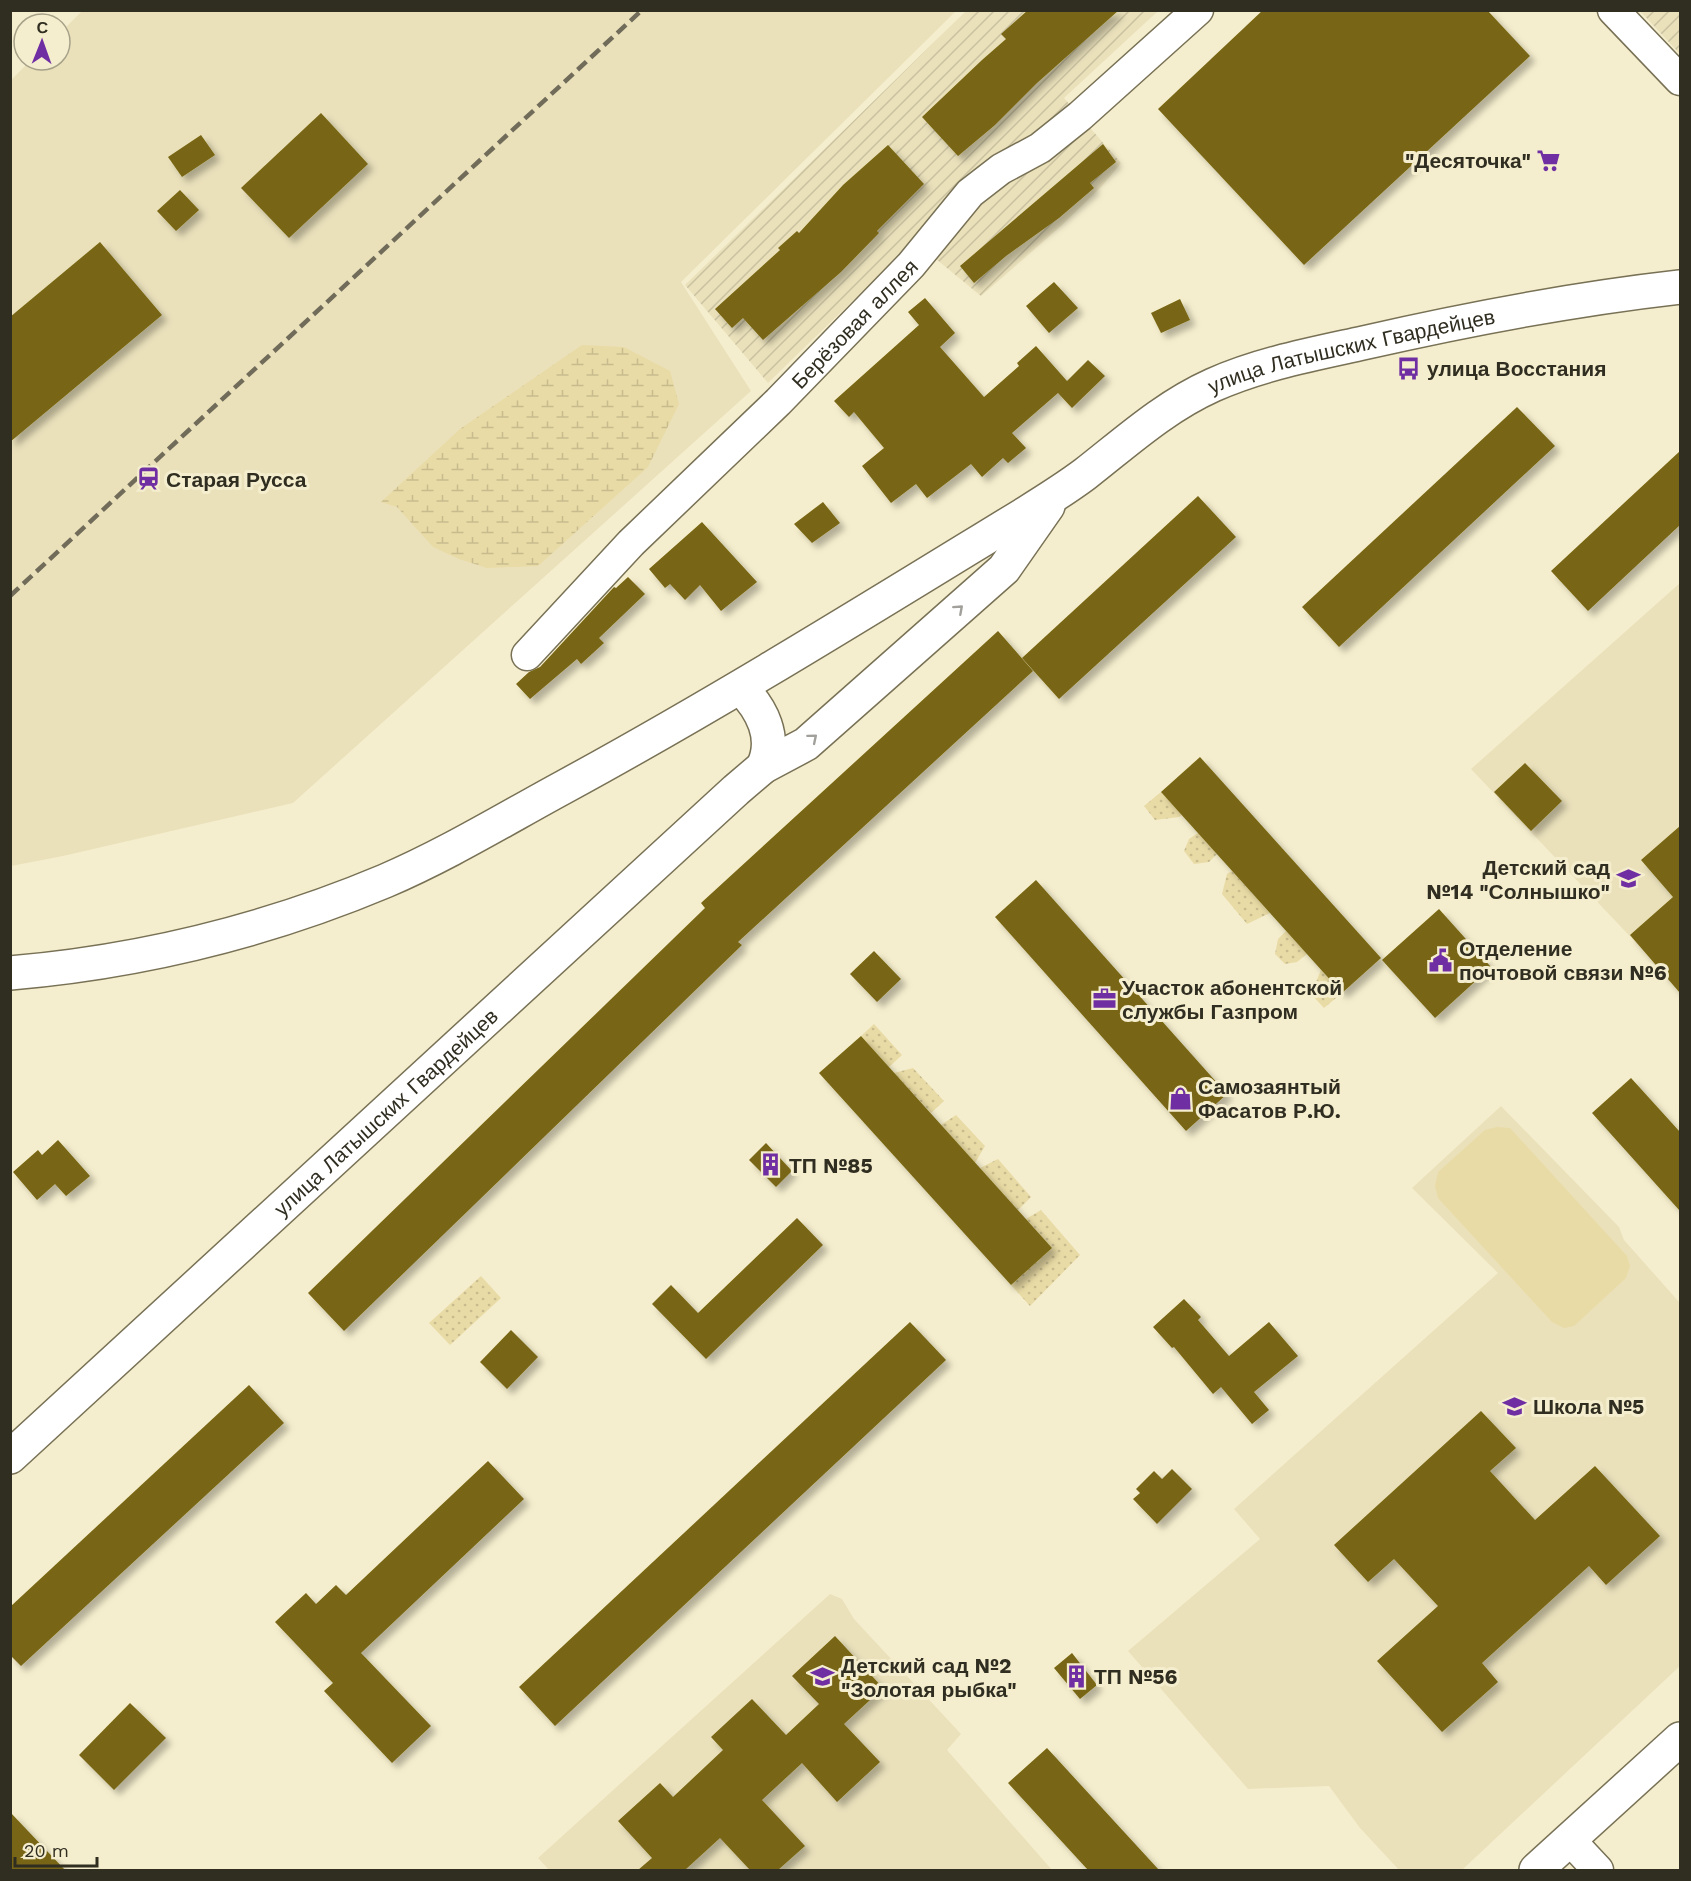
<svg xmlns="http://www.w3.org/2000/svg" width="1691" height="1881" font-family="'Work Sans',sans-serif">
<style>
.built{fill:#eae1bb}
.industrial{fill:url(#industrial-furrows)}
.grass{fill:url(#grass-dots)}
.wetland{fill:url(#wetland-marsh)}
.pitch{fill:#e9dba5}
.building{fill:#786612;filter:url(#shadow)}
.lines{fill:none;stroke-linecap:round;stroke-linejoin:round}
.minor-casing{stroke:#787155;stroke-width:33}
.major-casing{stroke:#787155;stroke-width:36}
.minor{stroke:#fff;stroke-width:30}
.major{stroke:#fff;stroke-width:33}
.rail{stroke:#716c5a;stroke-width:4.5;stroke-dasharray:12 6;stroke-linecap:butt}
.oneway{stroke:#a2a09b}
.labels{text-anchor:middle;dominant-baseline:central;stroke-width:6;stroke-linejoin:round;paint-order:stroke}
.poi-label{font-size:21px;font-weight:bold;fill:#302d21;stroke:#f5eece;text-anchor:start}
.street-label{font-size:21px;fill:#302d21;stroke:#f5eece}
</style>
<defs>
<pattern id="industrial-furrows" width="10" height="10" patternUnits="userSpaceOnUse" patternTransform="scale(1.5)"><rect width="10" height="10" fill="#eae1bb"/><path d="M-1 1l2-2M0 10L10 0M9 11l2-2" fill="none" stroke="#c9c1a0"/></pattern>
<pattern id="grass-dots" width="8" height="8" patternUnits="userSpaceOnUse" patternTransform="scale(1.5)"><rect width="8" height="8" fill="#e9dba5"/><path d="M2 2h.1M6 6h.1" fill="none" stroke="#c8bc8e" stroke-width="1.8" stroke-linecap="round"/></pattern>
<pattern id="wetland-marsh" width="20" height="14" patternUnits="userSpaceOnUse" patternTransform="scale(1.5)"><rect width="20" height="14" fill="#e9dba5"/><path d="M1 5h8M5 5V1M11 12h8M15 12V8" fill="none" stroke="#c8bc8e"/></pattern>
<filter id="shadow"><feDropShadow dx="5.5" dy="5.5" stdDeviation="3" flood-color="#0004"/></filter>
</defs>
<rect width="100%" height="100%" fill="#f5eece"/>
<g class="built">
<path d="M83,10L956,11L681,282L751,391L293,803L63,856L11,866V80L31,60H60V33Z"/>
<path d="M1680,583V989L1471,769Z"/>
<path d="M1501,1106L1619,1227L1624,1240L1680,1303V1666L1462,1870H1399L1360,1828L1329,1786L1248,1789L1128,1651L1260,1539L1234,1509L1498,1273L1412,1188Z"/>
<path d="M830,1594L842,1599L854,1619L961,1734L947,1750L1052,1870H549L538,1858Z"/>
</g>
<g class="industrial">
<path d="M966,11H1158L1064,98L1121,163L1102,186L1061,226L981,296L914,241L768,383L685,285Z"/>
<path d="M1640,11H1680V54Z"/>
</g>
<g class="grass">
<path d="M1161,792L1182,815L1179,817L1155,820L1144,806Z"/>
<path d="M1198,833L1217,854L1209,862L1194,864L1184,851L1189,839Z"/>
<path d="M1232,871L1270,913L1247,924L1222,894L1227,874Z"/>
<path d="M1286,931L1307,954L1297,962L1285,964L1275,954L1278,939Z"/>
<path d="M1321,970L1342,993L1324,1008L1311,994Z"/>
<path d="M874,1024L902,1055L889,1067L861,1036Z"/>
<path d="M913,1068L944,1101L931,1113L894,1073Z"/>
<path d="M956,1115L985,1146L975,1163L941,1125Z"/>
<path d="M998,1159L1031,1197L1018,1210L980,1168Z"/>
<path d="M1041,1210L1080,1255L1030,1306L1011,1285L1052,1248L1026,1219Z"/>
<path d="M481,1276L501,1298L450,1345L429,1323Z"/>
</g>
<path class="wetland" d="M582,345L624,347L670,371L679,404L648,467L538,566L487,568L459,559L433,547L397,507L381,502L460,429Z"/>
<path class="pitch" d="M1497,1127L1510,1128L1627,1256L1630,1266L1626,1278L1574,1326L1564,1328L1552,1322L1438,1198L1435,1186L1438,1172L1485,1130Z"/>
<g class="building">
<path d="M1028,10H1119L1037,83L995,125L958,156L922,117L982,60L1006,39L1001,34Z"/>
<path d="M1263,10H1487L1530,56L1304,265L1158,109Z"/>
<path d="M321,113L368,164L289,238L241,188Z"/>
<path d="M201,135L215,155L182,177L168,157Z"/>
<path d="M1103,144L1116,162L1090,183L1094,188L1059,218L1006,256L974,283L960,266Z"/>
<path d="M888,145L924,184L877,231L879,233L841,272L763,340L743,318L732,328L715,309L780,250L778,248L797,231L799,233L843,185Z"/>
<path d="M180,190L199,210L176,231L157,211Z"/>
<path d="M100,242L162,315L10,442V317Z"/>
<path d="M1054,282L1078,308L1049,333L1026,306Z"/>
<path d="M925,298L955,333L940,347L984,397L1019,366L1017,363L1036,346L1067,381L1088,360L1105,376L1072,408L1058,393L1012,433L1026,448L1008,463L1003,458L982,477L971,464L927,498L916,484L891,503L862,466L884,448L854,412L849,417L834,401L919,325L908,312Z"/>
<path d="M1180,299L1190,320L1161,333L1151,313Z"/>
<path d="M1517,407L1555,446L1339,647L1302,607Z"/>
<path d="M1680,451V525L1588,611L1551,571Z"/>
<path d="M1198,496L1236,537L1059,699L1022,658Z"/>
<path d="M823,502L840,523L812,543L794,524Z"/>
<path d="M702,522L757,582L721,611L700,585L685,600L670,584L665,588L649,569Z"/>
<path d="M628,577L645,594L599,638L604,643L581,664L577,659L530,699L516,684L529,672L540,667L614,587L616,588Z"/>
<path d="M998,631L1033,671L738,942L742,945L344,1331L308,1293L705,908L701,903Z"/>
<path d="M1200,757L1381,958L1342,993L1161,792Z"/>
<path d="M1525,763L1562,801L1531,831L1494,792Z"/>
<path d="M1680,826V993L1630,935L1673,897L1641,860Z"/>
<path d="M1036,880L1227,1094L1186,1131L995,917Z"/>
<path d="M1439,909L1491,967L1435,1018L1382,960Z"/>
<path d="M874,951L901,979L877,1002L850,974Z"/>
<path d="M861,1036L1052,1248L1011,1285L819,1073Z"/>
<path d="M1631,1078L1680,1132V1211L1592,1113Z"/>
<path d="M58,1140L90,1176L66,1196L55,1184L37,1200L13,1172L38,1150L42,1155Z"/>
<path d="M766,1143L792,1171L776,1187L749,1160Z"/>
<path d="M797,1218L823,1245L706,1359L652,1304L671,1285L698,1313Z"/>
<path d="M1184,1299L1201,1317L1198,1320L1229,1356L1269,1322L1298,1356L1254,1392L1269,1410L1252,1424L1221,1387L1213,1394L1174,1347L1172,1348L1153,1327Z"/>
<path d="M910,1322L946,1360L555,1726L519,1687Z"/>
<path d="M511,1330L538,1357L507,1389L480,1362Z"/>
<path d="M249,1385L284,1423L21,1666L10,1655V1607Z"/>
<path d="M1481,1411L1516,1448L1490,1471L1535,1520L1595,1466L1660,1536L1606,1585L1589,1566L1482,1663L1498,1682L1442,1732L1377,1661L1438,1606L1394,1559L1368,1582L1334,1545Z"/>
<path d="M488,1461L524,1499L361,1653L431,1726L392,1763L324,1691L333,1683L275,1622L306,1593L316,1604L336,1585L346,1595Z"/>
<path d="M1172,1469L1192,1489L1157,1524L1133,1499L1140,1493L1136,1489L1154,1471L1162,1479Z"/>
<path d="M835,1636L883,1688L844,1724L880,1762L837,1802L802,1763L762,1800L805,1846L778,1870H750L720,1838L685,1870H638L652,1858L618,1821L660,1783L673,1797L723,1750L711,1737L752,1699L786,1735L819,1704L792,1676Z"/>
<path d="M1072,1653L1097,1685L1080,1699L1054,1668Z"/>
<path d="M130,1703L166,1738L114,1790L79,1755Z"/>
<path d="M1047,1748L1080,1784L1159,1870H1088L1008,1783Z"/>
<path d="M10,1812L65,1870H10Z"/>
</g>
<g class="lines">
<defs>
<g id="minor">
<path d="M1613,10L1680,80"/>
<path id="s1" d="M527,655L631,543L778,402L911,265L970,193L1001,169L1040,148L1080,116L1198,10"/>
<path d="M1569,1839L1598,1870"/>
</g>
<g id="major">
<path d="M741,688C762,709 777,738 763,767"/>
<path id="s2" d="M10,973C138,962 266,931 385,881C446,855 505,819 564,787C720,702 871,608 1023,515C1044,502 1065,489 1085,474C1126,442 1164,407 1213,385C1260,364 1313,354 1363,343C1468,319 1574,299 1680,287"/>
<path id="s3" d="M10,1457L736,790L763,767L806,744L1004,569L1048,506"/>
<path d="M1536,1870L1680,1739"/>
</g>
</defs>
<use href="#minor" class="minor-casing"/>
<use href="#major" class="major-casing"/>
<use href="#minor" class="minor"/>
<use href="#major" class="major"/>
<path class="rail" d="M10,596L642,10"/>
</g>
<defs><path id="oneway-chevron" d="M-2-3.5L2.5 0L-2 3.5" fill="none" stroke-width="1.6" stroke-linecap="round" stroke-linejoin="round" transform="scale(1.5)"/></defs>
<g class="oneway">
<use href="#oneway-chevron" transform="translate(959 609) rotate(-42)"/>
<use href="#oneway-chevron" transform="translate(813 738) rotate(-40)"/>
</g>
<defs>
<symbol id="supermarket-bare" viewBox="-9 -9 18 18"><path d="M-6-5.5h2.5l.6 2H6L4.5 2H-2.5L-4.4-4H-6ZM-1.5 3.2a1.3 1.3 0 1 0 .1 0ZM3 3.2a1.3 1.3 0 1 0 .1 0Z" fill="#702ea3" stroke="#f5eece" stroke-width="2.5" paint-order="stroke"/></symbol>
<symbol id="bus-bare" viewBox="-9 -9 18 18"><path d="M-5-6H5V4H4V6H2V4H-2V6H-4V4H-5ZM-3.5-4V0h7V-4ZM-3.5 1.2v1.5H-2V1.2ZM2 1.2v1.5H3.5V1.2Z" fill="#702ea3" stroke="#f5eece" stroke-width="2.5" paint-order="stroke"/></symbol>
<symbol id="station-bare" viewBox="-9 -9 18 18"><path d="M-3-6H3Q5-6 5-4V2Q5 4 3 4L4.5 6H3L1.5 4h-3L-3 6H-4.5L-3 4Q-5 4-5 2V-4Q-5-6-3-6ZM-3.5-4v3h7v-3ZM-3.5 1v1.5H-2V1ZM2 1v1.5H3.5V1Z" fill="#702ea3" stroke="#f5eece" stroke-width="2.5" paint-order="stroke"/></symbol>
<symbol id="school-bare" viewBox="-9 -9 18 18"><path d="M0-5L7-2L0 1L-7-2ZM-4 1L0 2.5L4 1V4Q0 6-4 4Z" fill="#702ea3" stroke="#f5eece" stroke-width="2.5" paint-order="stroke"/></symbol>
<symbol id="civic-bare" viewBox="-9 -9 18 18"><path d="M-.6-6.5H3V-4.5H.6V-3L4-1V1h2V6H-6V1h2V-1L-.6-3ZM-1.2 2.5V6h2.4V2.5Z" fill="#702ea3" stroke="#f5eece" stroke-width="2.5" paint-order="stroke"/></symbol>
<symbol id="office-bare" viewBox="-9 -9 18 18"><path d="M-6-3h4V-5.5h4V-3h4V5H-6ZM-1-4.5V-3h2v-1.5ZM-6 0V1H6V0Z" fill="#702ea3" stroke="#f5eece" stroke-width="2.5" paint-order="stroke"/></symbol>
<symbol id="shop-bare" viewBox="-9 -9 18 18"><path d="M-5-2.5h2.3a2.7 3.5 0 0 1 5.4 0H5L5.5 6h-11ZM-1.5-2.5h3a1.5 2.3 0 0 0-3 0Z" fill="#702ea3" stroke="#f5eece" stroke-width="2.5" paint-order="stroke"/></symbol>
<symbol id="building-bare" viewBox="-9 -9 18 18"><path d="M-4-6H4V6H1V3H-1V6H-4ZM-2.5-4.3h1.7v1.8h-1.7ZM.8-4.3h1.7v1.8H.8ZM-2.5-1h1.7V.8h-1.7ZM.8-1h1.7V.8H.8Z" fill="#702ea3" stroke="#f5eece" stroke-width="2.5" paint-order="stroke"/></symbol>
</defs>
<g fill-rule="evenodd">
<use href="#supermarket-bare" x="1532" y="144" width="33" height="33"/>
<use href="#bus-bare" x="1392" y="352" width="33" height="33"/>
<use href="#station-bare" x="132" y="462" width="33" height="33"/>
<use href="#school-bare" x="1612" y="862" width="33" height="33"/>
<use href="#civic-bare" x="1424" y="944" width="33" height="33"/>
<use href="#office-bare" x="1088" y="982" width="33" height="33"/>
<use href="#shop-bare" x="1164" y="1082" width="33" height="33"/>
<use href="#building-bare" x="754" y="1148" width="33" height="33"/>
<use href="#school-bare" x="1498" y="1390" width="33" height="33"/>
<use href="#building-bare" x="1060" y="1660" width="33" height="33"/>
<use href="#school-bare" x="806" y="1660" width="33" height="33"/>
</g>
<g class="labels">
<g class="poi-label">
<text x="1531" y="160" text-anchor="end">"Десяточка"</text>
<text x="1427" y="368">улица Восстания</text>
<text x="166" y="479">Старая Русса</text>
<text x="1610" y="867" text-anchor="end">Детский сад<tspan x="1610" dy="24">№14 "Солнышко"</tspan></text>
<text x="1459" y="948">Отделение<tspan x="1459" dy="24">почтовой связи №6</tspan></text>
<text x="1122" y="987">Участок абонентской<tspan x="1122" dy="24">службы Газпром</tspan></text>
<text x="1198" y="1086">Самозаянтый<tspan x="1198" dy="24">Фасатов Р.Ю.</tspan></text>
<text x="789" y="1165">ТП №85</text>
<text x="1533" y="1406">Школа №5</text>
<text x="841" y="1665">Детский сад №2<tspan x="841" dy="24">"Золотая рыбка"</tspan></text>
<text x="1094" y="1676">ТП №56</text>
</g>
<g class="street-label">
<text stroke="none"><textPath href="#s1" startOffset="466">Берёзовая аллея</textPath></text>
<text stroke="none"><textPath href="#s2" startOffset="1497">улица Латышских Гвардейцев</textPath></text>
<text stroke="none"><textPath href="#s3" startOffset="510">улица Латышских Гвардейцев</textPath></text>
</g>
</g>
<rect width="1691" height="1881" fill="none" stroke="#302d21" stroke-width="24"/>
<g transform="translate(42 42) rotate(1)"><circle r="28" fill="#f5eece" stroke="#a6a189" stroke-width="1.5"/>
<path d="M0-4.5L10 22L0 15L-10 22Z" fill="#702ea3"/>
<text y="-9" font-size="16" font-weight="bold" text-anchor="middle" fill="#302d21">С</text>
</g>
<path d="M15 1857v9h82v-9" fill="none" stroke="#302d21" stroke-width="3"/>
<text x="24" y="1857" font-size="18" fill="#302d21" stroke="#f5eece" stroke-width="4.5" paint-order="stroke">20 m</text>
</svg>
